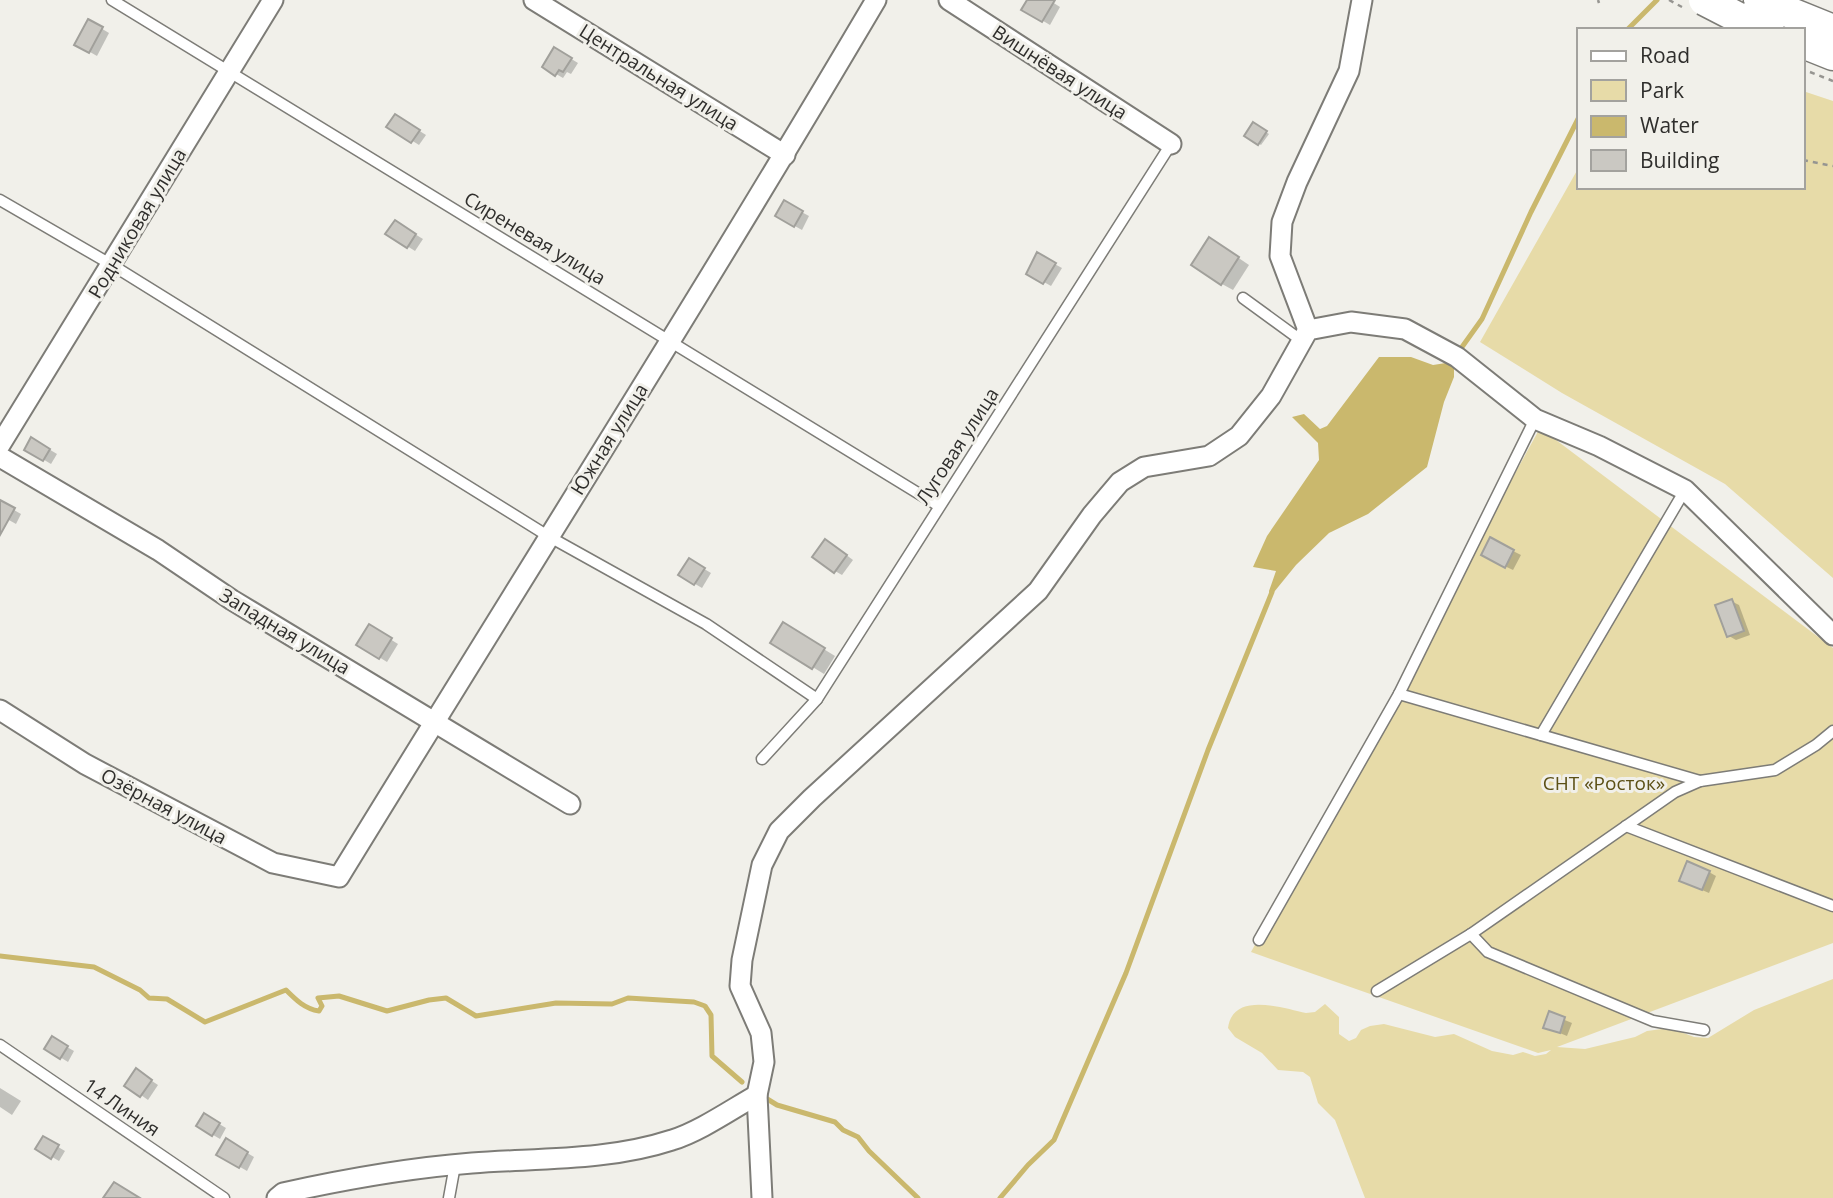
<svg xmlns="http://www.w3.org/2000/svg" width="1833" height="1198" font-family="'Open Sans',sans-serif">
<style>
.green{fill:#e7dba8}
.water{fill:#cab86d}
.shadow{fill:#0003}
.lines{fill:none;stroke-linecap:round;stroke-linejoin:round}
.stream{stroke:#cab86d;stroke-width:5}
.building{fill:#cac8c2;stroke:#a1a09b;stroke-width:2}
.service-casing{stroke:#7d7c77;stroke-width:13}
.minor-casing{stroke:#7d7c77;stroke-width:23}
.primary-casing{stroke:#7d7c77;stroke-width:33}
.path{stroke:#969591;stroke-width:2.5;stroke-dasharray:5 5;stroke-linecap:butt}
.service{stroke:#fff;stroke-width:10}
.minor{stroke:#fff;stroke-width:19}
.primary{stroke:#fff;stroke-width:30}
.primary-bridge-casing{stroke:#7d7c77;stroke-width:33;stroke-linecap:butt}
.path-bridge{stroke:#969591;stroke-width:2.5;stroke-dasharray:5 5;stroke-linecap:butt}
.primary-bridge{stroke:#fff;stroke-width:30}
.labels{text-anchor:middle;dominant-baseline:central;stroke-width:6;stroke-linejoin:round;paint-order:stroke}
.street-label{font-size:19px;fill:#2f2e2c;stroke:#f1f0ea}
.park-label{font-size:19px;fill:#5c5016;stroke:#f1f0ea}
</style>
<rect width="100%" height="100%" fill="#f1f0ea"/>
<g class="green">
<path d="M1803,91L1833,101V578L1725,484L1562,393L1480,342L1579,167V187H1803Z"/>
<path d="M1540,428L1833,648V943L1557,1047L1585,1049L1635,1037L1647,1031L1662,1029L1676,1030L1694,1037L1708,1038L1754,1010L1833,979V1198H1365L1335,1120L1318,1103L1310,1077L1303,1072L1278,1070L1262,1053L1235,1037L1228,1028C1233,991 1282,1008 1306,1013L1315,1012L1325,1004L1339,1017V1034L1349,1041L1356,1038L1361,1030L1370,1026L1384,1024L1435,1037L1454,1034L1492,1051L1513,1055L1523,1052L1535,1056L1546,1054L1551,1050L1538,1053L1251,952Z"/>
</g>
<path class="water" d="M1379,357H1411L1433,365L1446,363L1454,368V377L1444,402L1427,467L1368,514L1329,533L1296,565L1270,597L1269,591L1276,571L1253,567L1267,536L1319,460L1318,443L1292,417L1304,414L1320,429L1327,426Z"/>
<g class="shadow">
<path d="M1029,0H1049L1060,7L1050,25L1023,9Z"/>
<path d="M89,21L109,33L97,56L76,44Z"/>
<path d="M555,49L578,63L571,74L567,72L563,78L544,67Z"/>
<path d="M396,116L426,135L419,145L389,126Z"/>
<path d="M1253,124L1269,134L1261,145L1246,135Z"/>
<path d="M785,203L809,216L802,230L777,216Z"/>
<path d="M395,222L423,239L415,251L388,234Z"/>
<path d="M1221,246L1249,265L1233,290L1222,284Z"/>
<path d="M1038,255L1062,268L1051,286L1028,273Z"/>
<path d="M32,439L57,454L51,464L26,449Z"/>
<path d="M0,502L21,514L16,524L0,515Z"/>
<path d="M833,545L853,560L842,575L835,571Z"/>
<path d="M1513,551L1521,555L1513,570L1490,559Z"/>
<path d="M689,560L711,573L702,588L680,575Z"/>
<path d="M1731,601L1739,605L1750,635L1736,640L1729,636Z"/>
<path d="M783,624L835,656L824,674L772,642Z"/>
<path d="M369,626L398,644L387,662L358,644Z"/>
<path d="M1709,872L1716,876L1709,893L1688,884Z"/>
<path d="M1550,1014L1572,1023L1567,1036L1545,1027Z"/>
<path d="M53,1039L74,1051L68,1062L47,1049Z"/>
<path d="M143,1075L158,1085L148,1100L141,1095Z"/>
<path d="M0,1088L21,1101L12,1115L0,1107Z"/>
<path d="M204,1115L226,1128L220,1139L198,1126Z"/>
<path d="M43,1138L65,1151L59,1161L37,1148Z"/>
<path d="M227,1141L254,1157L247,1171L218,1154Z"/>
</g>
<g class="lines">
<g class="stream">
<path d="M1627,30L1657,0"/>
<path d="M1462,347L1482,319L1531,212L1579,117"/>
<path d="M0,956L94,967L140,990L149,998L167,999L205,1022L286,990C296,1000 305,1009 319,1011L322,1006L318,998L339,996L387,1011L429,1000L446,998L476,1016L556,1003L612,1004L628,998L694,1002L705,1006L711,1015L712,1056L742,1082"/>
<path d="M764,1097L777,1105L835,1122L843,1130L858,1137L869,1151L918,1198"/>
<path d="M1000,1198L1028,1165L1054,1140L1126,973L1208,750L1272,592"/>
</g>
</g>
<g class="building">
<path d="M1027,0H1055L1042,22L1021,10Z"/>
<path d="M88,19L103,27L89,53L74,45Z"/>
<path d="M554,47L572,58L563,72L559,70L555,76L542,67Z"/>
<path d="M395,114L420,130L411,143L386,127Z"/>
<path d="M1253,122L1267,131L1258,145L1244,136Z"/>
<path d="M784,200L803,211L794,227L775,216Z"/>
<path d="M395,220L416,234L407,248L385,234Z"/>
<path d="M1209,237L1239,257L1221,285L1191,265Z"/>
<path d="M1037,252L1056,263L1043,284L1026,274Z"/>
<path d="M31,437L50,449L43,461L24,450Z"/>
<path d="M0,500L15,508L0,535Z"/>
<path d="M1490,537L1514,550L1505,568L1481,555Z"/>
<path d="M825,539L847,555L834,573L812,557Z"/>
<path d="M689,558L705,568L694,585L678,575Z"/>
<path d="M1732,599L1744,631L1727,637L1715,605Z"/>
<path d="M783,622L825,648L812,669L770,643Z"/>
<path d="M369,624L392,638L379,659L356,645Z"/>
<path d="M1687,861L1710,871L1702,890L1679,881Z"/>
<path d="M1549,1011L1565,1017L1560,1033L1543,1028Z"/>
<path d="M52,1036L68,1046L60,1059L44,1049Z"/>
<path d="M136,1068L152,1080L140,1097L124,1086Z"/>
<path d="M204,1113L220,1123L212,1136L196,1126Z"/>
<path d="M43,1136L59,1145L51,1159L35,1149Z"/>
<path d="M226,1138L248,1152L239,1168L216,1155Z"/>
<path d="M114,1182L140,1198H103Z"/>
</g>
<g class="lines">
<defs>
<g id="service">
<path d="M112,0L939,506"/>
<path d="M0,200L112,265L548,536L706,624L817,699"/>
<path d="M1243,298L1302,341"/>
<path d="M1399,694L1700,781"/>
<path d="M1541,735L1685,490"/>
<path d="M762,759L817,699L1171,144"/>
<path d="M1626,826L1833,906"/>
<path d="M1259,940L1399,694L1535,419"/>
<path d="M1377,991L1471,934"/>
<path d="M1704,1030L1653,1021L1488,952L1471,934L1675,792L1700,781L1775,770L1816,745L1833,731"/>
<path d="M0,1045L224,1198"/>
<path d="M449,1198L455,1165"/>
</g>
<g id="minor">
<path d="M534,0L785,155"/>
<path d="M949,0L1171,144"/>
<path d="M1308,330L1280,256L1282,222L1297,182L1349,71L1362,0"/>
<path d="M0,445L273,0"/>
<path d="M0,457L158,550L232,600L570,804"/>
<path d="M0,710L85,764L273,863L339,877C518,585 702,295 876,0"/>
<path d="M277,1198L283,1193C346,1179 408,1168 472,1163C539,1158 608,1161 672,1140C699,1132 732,1109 757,1095"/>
<path d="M762,1198L757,1095L764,1062L761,1033L740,986L742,960L762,865L779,831L812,798L1038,591L1092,515L1120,482L1144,467L1209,456L1239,436L1271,396L1308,330L1351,322L1405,329L1457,357L1535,419L1599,446L1685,490L1833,635"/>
</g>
<g id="primary">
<path d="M1759,0L1833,30"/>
<path d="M1737,17L1769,30"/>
<path d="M1803,43L1833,55"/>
</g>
</defs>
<use href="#service" class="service-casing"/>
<use href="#minor" class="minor-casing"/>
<use href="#primary" class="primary-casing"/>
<g class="path">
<path d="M1598,0L1599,3"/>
<path d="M1810,72L1833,81"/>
<path d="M1803,160L1833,166"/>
</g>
<use href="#service" class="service"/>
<use href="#minor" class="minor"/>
<use href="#primary" class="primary"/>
<defs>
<path id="primary-bridge" d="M1704,0L1737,17"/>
</defs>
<use href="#primary-bridge" class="primary-bridge-casing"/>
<path class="path-bridge" d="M1669,0L1682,7"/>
<use href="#primary-bridge" class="primary-bridge"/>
</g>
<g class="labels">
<g class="street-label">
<text transform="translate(1060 72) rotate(33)">Вишнёвая улица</text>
<text transform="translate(659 77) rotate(32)">Центральная улица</text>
<text transform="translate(137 223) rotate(-59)">Родниковая улица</text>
<text transform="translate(535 238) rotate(31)">Сиреневая улица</text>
<text transform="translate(609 439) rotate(-58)">Южная улица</text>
<text transform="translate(957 446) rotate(-57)">Луговая улица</text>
<text transform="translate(285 631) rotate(31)">Западная улица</text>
<text transform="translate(164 806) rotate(28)">Озёрная улица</text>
<text transform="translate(122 1107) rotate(34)">14 Линия</text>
</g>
<g class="park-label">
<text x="1604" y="783">СНТ «Росток»</text>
</g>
</g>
<rect x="1577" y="28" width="228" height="161" fill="#f1f0ea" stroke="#a3a29e" stroke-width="2"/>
<rect x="1591" y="51" width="35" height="10" fill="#ffffff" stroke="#a3a29e" stroke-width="2"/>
<text x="1640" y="63" font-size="21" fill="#2f2e2c">Road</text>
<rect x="1591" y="80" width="35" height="21" fill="#e7dba8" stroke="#a3a29e" stroke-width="2"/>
<text x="1640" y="98" font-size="21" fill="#2f2e2c">Park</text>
<rect x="1591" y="116" width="35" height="21" fill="#cab86d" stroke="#a3a29e" stroke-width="2"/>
<text x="1640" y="133" font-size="21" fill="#2f2e2c">Water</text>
<rect x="1591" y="150" width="35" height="21" fill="#cac8c2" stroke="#a3a29e" stroke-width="2"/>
<text x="1640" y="168" font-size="21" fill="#2f2e2c">Building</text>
</svg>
